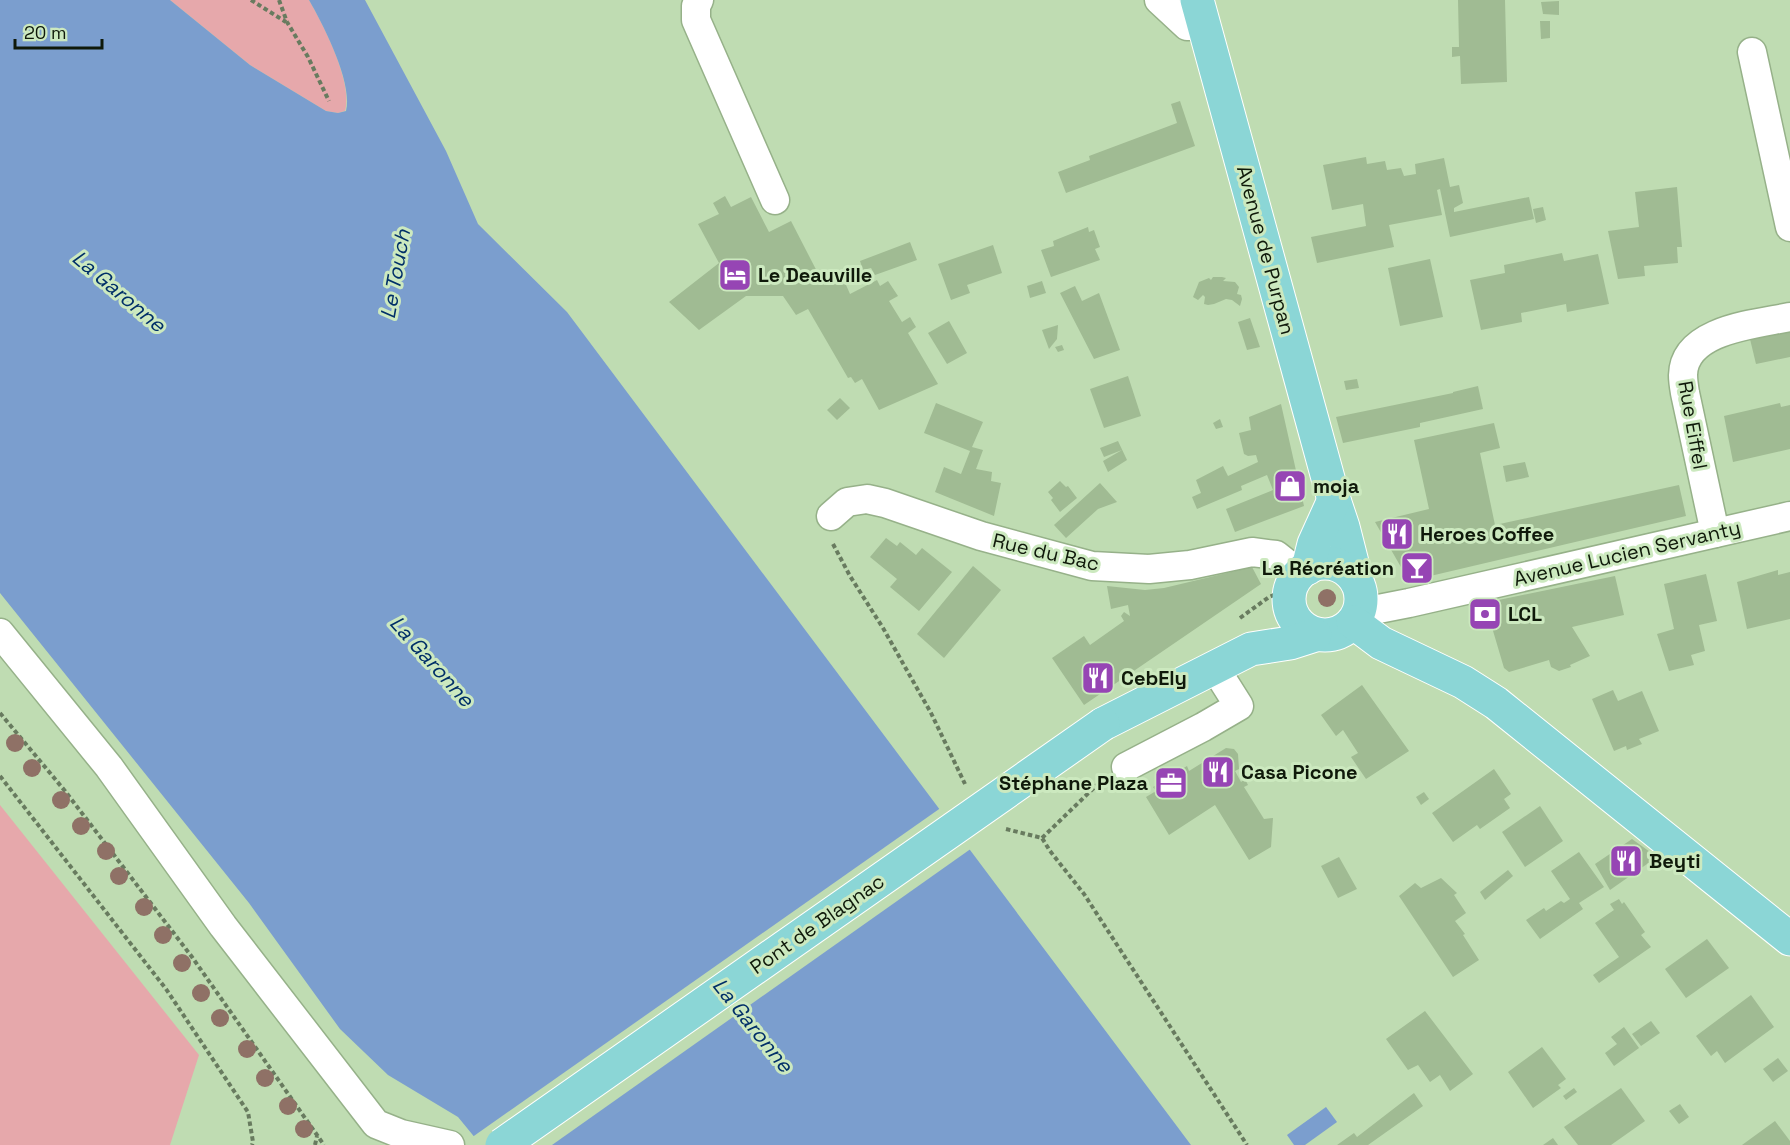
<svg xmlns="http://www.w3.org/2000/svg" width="1790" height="1145" font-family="'Space Grotesk',sans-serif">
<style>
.green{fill:#e6a8ab}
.water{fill:#7b9ece}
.pier{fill:#bfdcb2}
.building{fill:#a0bb93}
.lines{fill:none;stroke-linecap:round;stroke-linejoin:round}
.minor-casing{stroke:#96b189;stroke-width:31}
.major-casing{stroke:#fff;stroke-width:35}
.path{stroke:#687b5f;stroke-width:4;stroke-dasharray:4.5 3;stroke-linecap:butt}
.minor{stroke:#fff;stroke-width:28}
.major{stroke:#8bd6d6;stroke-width:33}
.major-bridge-casing{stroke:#fff;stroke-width:35;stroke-linecap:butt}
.major-bridge{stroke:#8bd6d6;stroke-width:33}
.tree{fill:#8f7166}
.labels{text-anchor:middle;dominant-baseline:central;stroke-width:6;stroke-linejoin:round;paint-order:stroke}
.street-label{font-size:20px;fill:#0f190a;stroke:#cce9bf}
.poi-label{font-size:20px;font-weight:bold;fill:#0f190a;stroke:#cce9bf;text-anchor:start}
.water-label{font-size:21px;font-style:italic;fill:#002f68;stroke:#cce9bf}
</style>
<rect width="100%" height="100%" fill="#bfdcb2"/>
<g class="green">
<path d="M170,0H309C324,26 353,83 345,111L338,113L326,111L250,65Z"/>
<path d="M0,805L199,1055L170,1145H0Z"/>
</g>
<g class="water">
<path d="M0,0H170L250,65L326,111L338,113L346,111C353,83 324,26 309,0H365L446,151L478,224L567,312L1191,1145H481L458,1117L388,1075L340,1029L249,903L0,593Z"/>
<path d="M1326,1107L1337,1122L1305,1145H1294L1287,1135Z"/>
</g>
<path class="pier" d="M942,807L972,848L552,1145H477L471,1138Z"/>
<g class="building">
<path d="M1458,0H1505L1507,82L1461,84L1460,56L1452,57V47H1459Z"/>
<path d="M1559,1V15L1543,14L1541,2Z"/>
<path d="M1540,21H1550V38L1541,39Z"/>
<path d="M1180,101L1195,146L1066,193L1058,172L1090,160L1089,156L1177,123L1171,104Z"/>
<path d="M1366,157L1367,164L1385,161L1387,170L1401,168L1404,176L1416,174L1415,164L1444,158L1450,187L1459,185L1463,203L1454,208V212L1529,197L1534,219L1450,237L1440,189L1437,190L1442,215L1389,225L1394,247L1317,263L1311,237L1366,226L1363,204L1332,210L1323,165Z"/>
<path d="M1677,187L1682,247H1677L1678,263L1644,266L1645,276L1618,279L1608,231L1639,227L1635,192Z"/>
<path d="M725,196L731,207L751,197L769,232L791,221L824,285L843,278L850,294L877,280L880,286L888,281L898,296L889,301L902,322L910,317L916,327L908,333L938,384L879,410L862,379L855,383L851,377L848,378L808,309L796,315L783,296H746L699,330L669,302L719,263L698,224L719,214L713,203Z"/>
<path d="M1543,207L1546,220L1536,223L1533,209Z"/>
<path d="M1088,227L1089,232L1094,230L1100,247L1095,249L1100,260L1051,277L1041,250L1054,246L1053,241Z"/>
<path d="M910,242L917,260L875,275L871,268L863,270L860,261Z"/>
<path d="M993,245L1002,273L967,285L970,293L951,300L938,264Z"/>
<path d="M1562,253L1564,261L1598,254L1609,304L1567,312L1566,304L1521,313L1522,322L1481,330L1470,280L1505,273L1504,265Z"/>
<path d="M1430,259L1443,317L1400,326L1388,268Z"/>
<path d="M1213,277H1222L1226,278L1223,281L1235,282L1239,287L1237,294L1241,295L1242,299L1240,306L1232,300L1226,299L1214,304L1208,305L1204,304L1205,297L1203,295L1198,300L1193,297L1199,282L1209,278L1211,280Z"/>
<path d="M1042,281L1046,293L1030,298L1027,286Z"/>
<path d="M1075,286L1082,301L1099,293L1120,350L1094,359L1060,293Z"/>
<path d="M1250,318L1260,347L1247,350L1238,322Z"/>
<path d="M949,321L967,353L947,364L928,333Z"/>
<path d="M1058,325L1057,339L1049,349L1042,330Z"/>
<path d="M1790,330V357L1756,364L1750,339Z"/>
<path d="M1062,345L1064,350L1058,352L1055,347Z"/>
<path d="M1128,376L1141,416L1104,428L1090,389Z"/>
<path d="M1357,379L1359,388L1346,390L1344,381Z"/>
<path d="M1478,386L1483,409L1420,423V427L1343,443L1336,417L1453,393V392Z"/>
<path d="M840,398L850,408L837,420L827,410Z"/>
<path d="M936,403L983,422L972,447L983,450L976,469L992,472L991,481L1001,483L994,516L935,492L944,467L961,474L970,451L924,433Z"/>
<path d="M1780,403L1781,407L1790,405V449L1733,462L1724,416Z"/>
<path d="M1281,404L1304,506L1235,532L1226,509L1273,490L1267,475L1241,486L1242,490L1197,509L1192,497L1201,493L1196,480L1223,466L1228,476L1258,462L1256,455L1248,456L1244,454L1239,433L1251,430L1249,417Z"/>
<path d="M1220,419L1223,427L1216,429L1213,423Z"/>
<path d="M1494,423L1500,448L1480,453L1495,525L1679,485L1686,516L1409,581L1375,522L1429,509L1414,440Z"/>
<path d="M1118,441L1127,460L1108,472L1103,461L1122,450L1104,457L1100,448Z"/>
<path d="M1525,462L1529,477L1506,482L1503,466Z"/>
<path d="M1060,481L1066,487L1068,486L1077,498L1060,512L1051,500L1053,498L1048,492Z"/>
<path d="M1100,483L1117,502L1098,509L1066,538L1054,525Z"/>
<path d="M886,538L897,546L900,542L916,555L922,548L952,572L919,611L890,587L897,579L870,557Z"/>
<path d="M973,566L1001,590L944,658L917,634Z"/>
<path d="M1252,567L1261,584L1084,705L1052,658L1084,636L1090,645L1124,621L1121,616L1124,612L1130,616L1128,605L1111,609L1107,586L1145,590L1164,588Z"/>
<path d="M1778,570V575L1790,572V619L1747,629L1737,582Z"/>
<path d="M1706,574L1717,621L1699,625L1705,651L1691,655L1694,665L1669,671L1657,634L1674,629L1664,584Z"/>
<path d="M1615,576L1624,615L1572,627L1590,656L1570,665L1571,667L1559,671L1551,667L1549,660L1509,672L1504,668L1491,624L1495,623L1489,602Z"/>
<path d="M1362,685L1409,751L1366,779L1351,757L1358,753L1343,730L1336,736L1321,715Z"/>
<path d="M1613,690L1618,701L1642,691L1659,731L1639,739L1642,744L1627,750L1626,746L1614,751L1592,699Z"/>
<path d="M1226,748L1234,749L1238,754L1239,769L1235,771L1241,782L1245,779L1248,785L1244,787L1264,819L1273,818L1271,847L1249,860L1215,805L1169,835L1146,797L1156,791L1153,787L1187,766L1189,771Z"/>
<path d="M1494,769L1511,794L1504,799L1510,808L1480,829L1477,825L1453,842L1432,813Z"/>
<path d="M1424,792L1429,799L1421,805L1416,797Z"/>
<path d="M1540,806L1563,841L1525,867L1502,832Z"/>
<path d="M1632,839L1657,857L1610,890L1595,864Z"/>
<path d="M1579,852L1604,887L1579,903L1583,909L1540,939L1526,920L1544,908L1546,911L1561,901L1564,903L1570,899L1551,871Z"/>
<path d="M1339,857L1357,889L1338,898L1321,866Z"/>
<path d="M1508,870L1513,876L1485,900L1480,892Z"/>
<path d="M1441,878L1457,893L1454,895L1466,913L1455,921L1465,934L1463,935L1479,960L1453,977L1399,896L1415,883L1421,888Z"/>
<path d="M1619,899L1622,904L1624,902L1645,932L1641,935L1651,947L1599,983L1593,975L1619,957L1595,923L1614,910L1610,904Z"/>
<path d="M1707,939L1729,968L1686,998L1665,969Z"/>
<path d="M1751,995L1774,1027L1725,1063L1717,1051L1711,1056L1696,1036Z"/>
<path d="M1425,1011L1473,1074L1450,1091L1440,1075L1430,1082L1418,1065L1408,1070L1386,1039Z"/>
<path d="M1651,1021L1660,1033L1641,1046L1632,1034Z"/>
<path d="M1624,1027L1639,1048L1614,1066L1605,1053L1617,1044L1611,1037Z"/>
<path d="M1542,1047L1566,1079L1558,1085L1561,1088L1533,1108L1508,1072Z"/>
<path d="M1778,1058L1788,1071L1773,1082L1763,1069Z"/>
<path d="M1574,1088L1577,1092L1566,1100L1563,1096Z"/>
<path d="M1621,1088L1645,1121L1611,1145H1578L1564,1127Z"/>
<path d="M1414,1093L1423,1106L1368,1145H1337L1354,1133L1357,1137Z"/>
<path d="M1680,1104L1689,1117L1679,1124L1669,1111Z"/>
<path d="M1775,1121L1790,1141V1145H1742Z"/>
<path d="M1553,1138L1558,1145H1543Z"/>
</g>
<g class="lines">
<defs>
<g id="minor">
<path d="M699,0L696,6V20L775,200"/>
<path d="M1159,0L1187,26H1204"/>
<path d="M1752,52L1790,227"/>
<path d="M831,516L847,502L867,499L885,503L981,536L1092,566L1149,569L1190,565L1252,552L1276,555L1300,574"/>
<path d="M1715,533L1685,393C1684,387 1683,381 1683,375C1684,329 1757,324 1790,317"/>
<path d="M1358,613L1409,603L1790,516"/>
<path d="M0,633L109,767L223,926L376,1124L401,1134L450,1145"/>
<path d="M1126,767L1203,727L1239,706L1215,668"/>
</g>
<g id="major">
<path d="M1197,0L1334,500L1343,527L1357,582"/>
<circle cx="1325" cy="599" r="36"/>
<path d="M1308,568L1314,544L1334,500"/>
<path d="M1353,622L1381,643L1463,682L1496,703L1790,939"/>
<path d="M1103,724L1251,649L1290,643L1315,635"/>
</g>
</defs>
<use href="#minor" class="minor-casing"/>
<use href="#major" class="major-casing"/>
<g class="path">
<path d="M251,0L286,22"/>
<path d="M279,0L287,22L308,57L329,101"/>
<path d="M833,544L850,576L883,628L931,713L965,784"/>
<path d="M1240,618L1269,597L1279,593"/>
<path d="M0,713L65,791L192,957L324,1145"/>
<path d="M0,776L166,989L248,1112L253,1142L252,1145"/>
<path d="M1006,829L1042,838L1050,851L1084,894L1247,1145"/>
<path d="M1042,838L1102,780"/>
<path d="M315,1145L317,1136"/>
</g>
<use href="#minor" class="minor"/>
<use href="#major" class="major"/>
<defs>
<path id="major-bridge" d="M502,1145L1103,724"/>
</defs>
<use href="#major-bridge" class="major-bridge-casing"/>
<use href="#major-bridge" class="major-bridge"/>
</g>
<g class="tree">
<circle cx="1327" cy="598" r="9"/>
<circle cx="15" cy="743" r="9"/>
<circle cx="32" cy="768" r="9"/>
<circle cx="61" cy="800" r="9"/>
<circle cx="81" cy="826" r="9"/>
<circle cx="106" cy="851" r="9"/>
<circle cx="119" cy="876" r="9"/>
<circle cx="144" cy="907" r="9"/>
<circle cx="163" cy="935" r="9"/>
<circle cx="182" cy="963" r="9"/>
<circle cx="201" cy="993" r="9"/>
<circle cx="220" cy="1018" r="9"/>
<circle cx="247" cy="1049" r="9"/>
<circle cx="265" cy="1078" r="9"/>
<circle cx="288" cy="1106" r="9"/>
<circle cx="304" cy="1129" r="9"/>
</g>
<defs>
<symbol id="hotel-square" viewBox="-11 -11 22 22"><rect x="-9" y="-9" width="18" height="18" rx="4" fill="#9645b4" stroke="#cce9bf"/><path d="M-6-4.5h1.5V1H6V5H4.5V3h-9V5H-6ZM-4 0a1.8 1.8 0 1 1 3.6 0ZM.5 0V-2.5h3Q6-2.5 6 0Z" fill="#fff"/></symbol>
<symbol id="shop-square" viewBox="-11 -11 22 22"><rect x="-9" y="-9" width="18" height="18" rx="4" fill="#9645b4" stroke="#cce9bf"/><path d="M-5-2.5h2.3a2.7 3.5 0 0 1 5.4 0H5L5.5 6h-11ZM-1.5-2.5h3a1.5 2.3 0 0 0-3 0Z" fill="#fff"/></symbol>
<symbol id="restaurant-square" viewBox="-11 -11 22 22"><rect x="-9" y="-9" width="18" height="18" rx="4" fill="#9645b4" stroke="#cce9bf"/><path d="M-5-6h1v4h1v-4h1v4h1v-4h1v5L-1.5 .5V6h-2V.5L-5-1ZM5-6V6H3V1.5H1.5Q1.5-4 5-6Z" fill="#fff"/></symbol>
<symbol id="bar-square" viewBox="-11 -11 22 22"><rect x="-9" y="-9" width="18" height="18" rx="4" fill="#9645b4" stroke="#cce9bf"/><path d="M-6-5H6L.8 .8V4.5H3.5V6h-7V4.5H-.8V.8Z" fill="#fff"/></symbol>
<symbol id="bank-square" viewBox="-11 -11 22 22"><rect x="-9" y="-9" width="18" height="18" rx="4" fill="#9645b4" stroke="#cce9bf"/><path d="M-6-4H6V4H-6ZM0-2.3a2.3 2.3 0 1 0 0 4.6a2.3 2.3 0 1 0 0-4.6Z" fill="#fff"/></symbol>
<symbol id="office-square" viewBox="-11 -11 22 22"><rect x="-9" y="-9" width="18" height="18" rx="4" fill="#9645b4" stroke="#cce9bf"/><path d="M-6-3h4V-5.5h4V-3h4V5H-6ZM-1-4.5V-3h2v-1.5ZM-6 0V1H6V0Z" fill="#fff"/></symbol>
</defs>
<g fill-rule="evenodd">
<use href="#hotel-square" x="716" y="256" width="38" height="38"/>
<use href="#shop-square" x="1271" y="467" width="38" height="38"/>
<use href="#restaurant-square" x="1378" y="515" width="38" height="38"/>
<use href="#bar-square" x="1398" y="549" width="38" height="38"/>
<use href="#bank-square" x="1466" y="595" width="38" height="38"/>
<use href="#restaurant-square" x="1079" y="659" width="38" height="38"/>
<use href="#restaurant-square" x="1199" y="753" width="38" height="38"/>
<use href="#office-square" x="1152" y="764" width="38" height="38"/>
<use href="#restaurant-square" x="1607" y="842" width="38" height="38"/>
</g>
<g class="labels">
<g class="street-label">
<text transform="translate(1266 250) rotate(75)">Avenue de Purpan</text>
<text transform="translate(1693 425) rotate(80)">Rue Eiffel</text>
<text transform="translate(1046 552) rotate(13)">Rue du Bac</text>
<text transform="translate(1627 553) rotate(-13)">Avenue Lucien Servanty</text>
<text transform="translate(817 924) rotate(-35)">Pont de Blagnac</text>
</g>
<g class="poi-label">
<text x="758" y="275">Le Deauville</text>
<text x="1313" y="486">moja</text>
<text x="1420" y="534">Heroes Coffee</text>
<text x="1394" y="568" text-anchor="end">La Récréation</text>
<text x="1508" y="614">LCL</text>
<text x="1121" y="678">CebEly</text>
<text x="1241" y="772">Casa Picone</text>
<text x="1148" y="783" text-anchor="end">Stéphane Plaza</text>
<text x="1649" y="861">Beyti</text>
</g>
<g class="water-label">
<text transform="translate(395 274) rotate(-80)">Le Touch</text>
<text transform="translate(119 291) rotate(40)">La Garonne</text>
<text transform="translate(432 661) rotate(48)">La Garonne</text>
<text transform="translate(753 1025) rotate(51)">La Garonne</text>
</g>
</g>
<path d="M15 39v9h87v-9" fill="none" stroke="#0f190a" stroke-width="3"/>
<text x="24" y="39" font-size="18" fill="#0f190a" stroke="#cce9bf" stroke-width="4.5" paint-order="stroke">20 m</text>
</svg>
